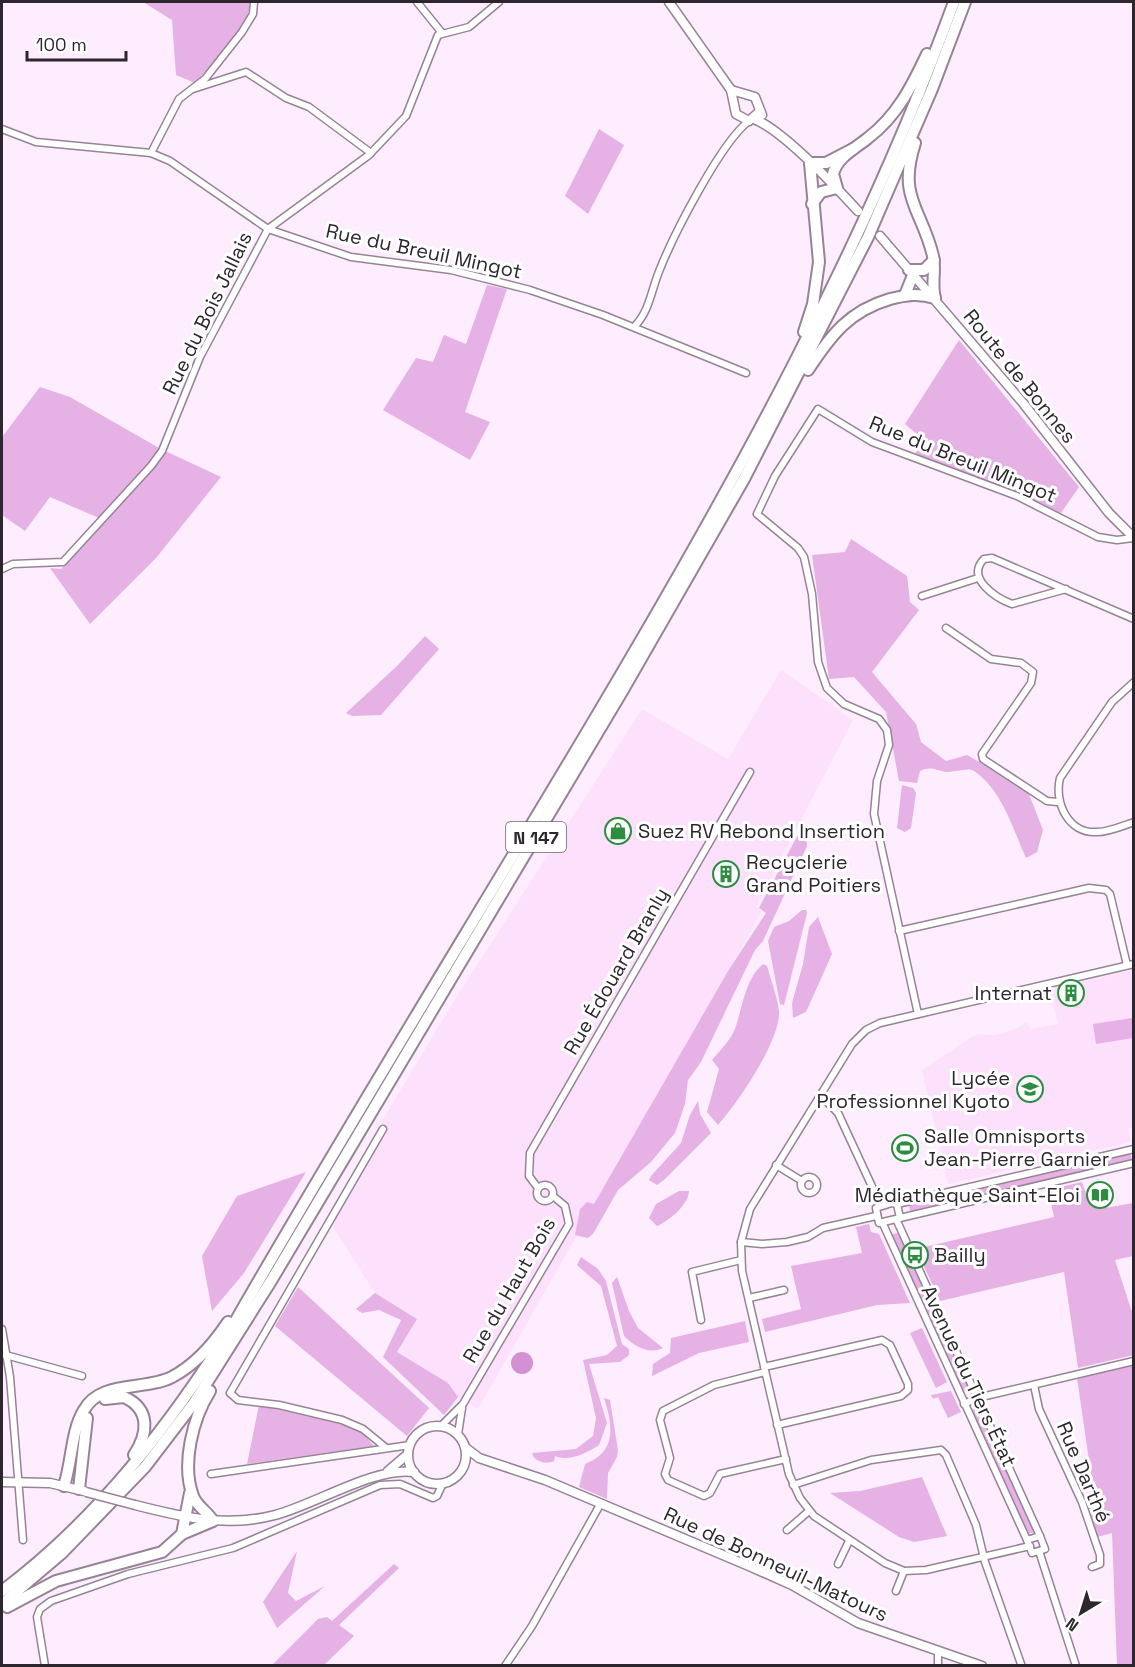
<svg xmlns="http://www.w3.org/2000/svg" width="1135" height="1667" font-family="'Space Grotesk',sans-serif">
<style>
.built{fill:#fde1fc}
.green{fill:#e6b1e5}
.water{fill:#d390d2}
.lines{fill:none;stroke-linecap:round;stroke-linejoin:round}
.street-casing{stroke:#978396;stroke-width:9}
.secondary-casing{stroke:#978396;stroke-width:11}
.highway-casing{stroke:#978396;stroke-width:14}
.street{stroke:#fff;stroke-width:6}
.secondary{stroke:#fff;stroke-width:8}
.highway{stroke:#fff;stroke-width:10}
.secondary-bridge-casing{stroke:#978396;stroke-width:11;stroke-linecap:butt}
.secondary-bridge{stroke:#fff;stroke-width:8}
.labels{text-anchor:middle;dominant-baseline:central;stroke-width:6;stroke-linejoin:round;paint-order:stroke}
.shield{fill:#fff;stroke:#6d676d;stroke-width:1.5}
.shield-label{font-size:18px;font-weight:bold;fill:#2e262e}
.street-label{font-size:20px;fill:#2e262e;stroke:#fff}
.poi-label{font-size:20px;fill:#2e262e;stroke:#fff;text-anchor:start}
</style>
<rect width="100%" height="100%" fill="#feedfe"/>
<g class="built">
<path d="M781,670L853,720L756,907L762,911L478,1409L458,1397L448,1383L396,1352L417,1319L375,1293L329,1221L371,1139L455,999L642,709L728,759Z"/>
<path d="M1133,970L1134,1127L1128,1129L1131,1142L948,1184L922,1070L976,1034L995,1035L1015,1029L1027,1022L1030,1029L1058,1024L1050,989Z"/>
</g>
<g class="green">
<path d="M143,2H250C252,25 211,65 195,83L176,75L172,20Z"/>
<path d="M599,129L624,145L588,214L565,196Z"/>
<path d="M487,285L507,289L465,412L490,422L470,460L383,410L416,358L433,362L444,335L466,344Z"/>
<path d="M959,340L1079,487L1061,513L915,454L924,440L905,424Z"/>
<path d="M40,387L70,397L159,448L221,477L156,558L90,624L50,568L61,569L106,521L50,497L25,531L2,515V437Z"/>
<path d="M851,539L907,576L910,602L919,610L872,672L916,724L921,742L946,761L967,755L1027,789L1043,830L1037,852L1026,858C1012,827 1002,790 974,771C967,767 954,773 946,772C934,770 932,766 920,771L917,783L899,781L886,712L854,677L829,679L812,555L845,552Z"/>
<path d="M425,636L439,649L381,715L352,716L346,713L397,666Z"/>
<path d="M902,785L913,788L916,793L911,828L905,832L897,828Z"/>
<path d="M801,829H805L807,846L763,941L755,950L701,1062L688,1080L685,1104L675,1133L651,1162L618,1190L593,1234L588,1238L575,1235L580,1209L587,1202L594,1204L728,971L766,913L759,908Z"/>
<path d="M802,910H806L807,913L784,1005L780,1004L768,941L774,927L789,921Z"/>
<path d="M818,917L832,954L806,1012L793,1018L792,1003L803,964L809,927Z"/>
<path d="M763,964L767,966C771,980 777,996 779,1011C781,1040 737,1104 718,1125L707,1112L719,1069L712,1060C720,1050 730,1041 735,1029C743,1007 744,981 763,964Z"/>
<path d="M1132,1018L1133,1038L1096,1044L1093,1024Z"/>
<path d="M698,1101L700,1114L711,1133L665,1179L657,1185L649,1180L651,1176L681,1143L690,1115Z"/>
<path d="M1130,1152L1132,1161L911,1213L908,1204Z"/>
<path d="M306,1172L244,1273L212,1311L202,1256L237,1196Z"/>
<path d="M1082,1182L1088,1199L1096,1197L1100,1209L1133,1203V1256L1115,1260L1133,1315L1134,1355L1078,1368L1064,1272L940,1301L916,1249L1054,1217L1048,1190Z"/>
<path d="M679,1191H689C689,1204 669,1221 657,1226L649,1218L656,1204Z"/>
<path d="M869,1224L871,1232L879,1234L910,1303L877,1305L765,1332L762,1319L801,1309L791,1266L862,1253L856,1227Z"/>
<path d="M898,1233L970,1388L961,1392L889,1235Z"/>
<path d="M581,1257L598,1269L606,1281L622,1344L629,1349V1355L620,1362L589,1364L607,1423L599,1445C587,1453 569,1462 555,1456L554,1461C546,1465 533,1461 532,1453L576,1449L593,1436L596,1418L583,1360L607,1355L617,1346L601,1286L577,1265Z"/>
<path d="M617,1277L629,1311L638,1328L663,1348C649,1355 634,1346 624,1336L612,1283Z"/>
<path d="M298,1287L429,1408L407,1436L275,1326Z"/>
<path d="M375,1293L417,1319L397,1352L448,1383L458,1397L444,1415L383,1357L401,1320L379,1310L362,1313L356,1309Z"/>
<path d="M745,1321L749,1342L699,1353L652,1376L653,1364L670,1353L671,1338Z"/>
<path d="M922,1328L947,1382L936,1388L910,1333Z"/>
<path d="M1133,1364V1665H1117L1112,1533L1097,1537L1084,1503L1092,1500L1094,1495L1077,1378Z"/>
<path d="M951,1391L961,1412L948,1418L938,1397L933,1399L931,1395Z"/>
<path d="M604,1398L610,1400L618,1450L617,1457L608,1473L607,1499L579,1487L585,1464C617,1452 613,1426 604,1398Z"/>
<path d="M259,1405L348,1426L361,1431L374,1446L247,1464Z"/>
<path d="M978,1407L1035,1531V1532L1028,1534L970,1411Z"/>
<path d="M922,1477L947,1536L914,1542L899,1537L830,1493L860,1491Z"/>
<path d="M297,1551L288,1593L296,1601L325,1586L277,1628L263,1602Z"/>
<path d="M394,1564L399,1568L339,1625L354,1636L324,1665H272L318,1619L327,1617L332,1621Z"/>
</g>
<circle class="water" cx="522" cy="1363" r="11"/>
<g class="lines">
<defs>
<g id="street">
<path d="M417,2L442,33"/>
<path d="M193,89L246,72L286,98L309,107L371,153"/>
<path d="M2,129L36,142L151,153L170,161L268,229L351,257L451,270L530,290L603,315L746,373"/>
<path d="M151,153L179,99L205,79L242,32L253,14L254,2"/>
<path d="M634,327C650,311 651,290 660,269C674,234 721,142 749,121"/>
<path d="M2,569L13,564L63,562L151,466L162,451L200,357L268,229L369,155L406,116L438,35L469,27L499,2"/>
<path d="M1066,589L1012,604C996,598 965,578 984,559L992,558L1134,619"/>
<path d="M922,596L978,578"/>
<path d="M946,628L991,659L1021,663L1033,672L1031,683L982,754L983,759L1047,801L1058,802"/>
<path d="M1134,682L1112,702L1060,778C1054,802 1068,834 1097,832C1109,832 1122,826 1134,822"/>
<path d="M899,931L1089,888L1106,890L1110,894L1127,965"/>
<path d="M918,1014L874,814L877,781L889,745L887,730L879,719L844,704L827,688L818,662L812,594L804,557L798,548L757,514L775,476L818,409L872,442L1017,496L1098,537L1117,540L1133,538"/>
<path d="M820,1095L838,1113L881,1206"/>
<path d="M383,1129L230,1393L238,1400L279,1405L342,1420L363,1429L385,1447"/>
<path d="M776,1165L802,1181"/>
<circle cx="809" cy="1185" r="8"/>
<circle cx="545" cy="1193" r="8"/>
<path d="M538,1188L529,1176L530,1153L750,772"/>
<path d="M892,1203L897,1204L900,1218L879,1223L876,1208Z"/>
<path d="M897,1204L1134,1149"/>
<path d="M900,1218L1134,1163"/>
<path d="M897,1221L1040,1536"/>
<path d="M883,1224L1027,1540"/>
<path d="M741,1242L762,1244L787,1242L808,1237L823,1228L876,1216"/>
<path d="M749,1298L784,1290"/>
<path d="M701,1320L692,1272L741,1260"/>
<path d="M2,1329L10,1377L23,1540"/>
<path d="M2,1354L82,1376"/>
<path d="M764,1367L882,1340L890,1345L908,1384V1390L901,1396L777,1425"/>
<path d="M765,1372L714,1385L663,1411L660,1420L670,1458L665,1474L668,1480L704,1496L710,1493L720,1474L786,1459"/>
<path d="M1034,1385L1039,1409L1082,1502L1100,1555V1564L1092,1567"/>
<path d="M964,1404L977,1398L1134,1361"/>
<path d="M441,1426L463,1404L569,1224L565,1206L553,1196"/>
<path d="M458,1434L462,1408"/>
<path d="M211,1474L410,1445"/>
<path d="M793,1485L871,1460L941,1450L946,1455L976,1525L985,1562L1021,1664"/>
<path d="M787,1530L809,1511"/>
<path d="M1040,1536L1045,1549L1032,1553L1027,1540Z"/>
<path d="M1030,1546L926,1570L904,1571L885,1563L814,1516L800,1498L789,1474L742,1271L741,1242L750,1209L852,1044L866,1030L880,1023L1134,964"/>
<path d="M1039,1551L1076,1666"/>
<path d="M838,1564L849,1541"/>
<path d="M896,1591L904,1571"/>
<path d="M45,1666L37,1617L40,1609L51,1601L128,1574L233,1548L380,1485L400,1484L433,1498L437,1496L443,1483"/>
<path d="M505,1666L532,1626L601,1503"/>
<path d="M938,1666V1651"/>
</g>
<g id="secondary">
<path d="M669,2L731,90L736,114L749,121L760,111"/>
<path d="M731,90L755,97L762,115"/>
<path d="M754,119C783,130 836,187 858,211"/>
<path d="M880,236L1023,403L1109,513L1134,538"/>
<circle cx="437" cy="1455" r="29"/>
<path d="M466,1448L479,1458L545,1480L749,1566L792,1585L858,1623L982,1666"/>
<path d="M388,1471L408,1454"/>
<path d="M2,1482L50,1483L84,1491"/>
<path d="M135,1505C182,1517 226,1528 275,1515C314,1505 376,1466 414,1472"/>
</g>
<g id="highway">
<path d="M915,143C897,198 922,209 933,256C936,271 931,285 935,298"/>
<path d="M812,204L821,192L837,188L833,174C837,157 856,148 868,138C897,116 912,86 927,54"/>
<path d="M909,270H924L934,260"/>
<path d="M905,295L913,275"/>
<path d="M804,332L813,304L819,262L810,163H826L853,149"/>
<path d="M808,370C831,335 849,311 890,299C906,295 918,293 935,298"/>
<path d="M105,1399L124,1397C151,1409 148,1434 134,1455"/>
<path d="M64,1486C72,1462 71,1431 84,1410C100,1380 145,1391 172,1377C195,1365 214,1343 228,1322"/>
<path d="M79,1489L87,1418"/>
<path d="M182,1534L190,1493"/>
<path d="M2,1591C98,1519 171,1424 235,1322C354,1114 481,911 603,705C737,479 864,249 954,2"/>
<path d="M2,1604L62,1553L145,1467L194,1403L271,1281L623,690L744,479L868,237L932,89L965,2"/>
<path d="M7,1607L56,1581L162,1552L182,1534L213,1521C208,1512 197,1507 193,1496C181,1464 193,1418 210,1391"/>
</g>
</defs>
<use href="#street" class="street-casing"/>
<use href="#secondary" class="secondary-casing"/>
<use href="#highway" class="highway-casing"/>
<use href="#street" class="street"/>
<use href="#secondary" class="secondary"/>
<use href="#highway" class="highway"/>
<defs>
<path id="secondary-bridge" d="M86,1492L135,1505"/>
</defs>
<use href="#secondary-bridge" class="secondary-bridge-casing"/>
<use href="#secondary-bridge" class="secondary-bridge"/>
</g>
<defs>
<symbol id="shop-ring" viewBox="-11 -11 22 22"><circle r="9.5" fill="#fff" stroke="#2c8c3f" stroke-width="1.5"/><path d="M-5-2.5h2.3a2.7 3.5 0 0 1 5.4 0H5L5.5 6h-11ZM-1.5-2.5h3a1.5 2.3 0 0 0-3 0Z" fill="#2c8c3f"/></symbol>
<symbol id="building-ring" viewBox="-11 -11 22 22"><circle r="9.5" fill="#fff" stroke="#2c8c3f" stroke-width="1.5"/><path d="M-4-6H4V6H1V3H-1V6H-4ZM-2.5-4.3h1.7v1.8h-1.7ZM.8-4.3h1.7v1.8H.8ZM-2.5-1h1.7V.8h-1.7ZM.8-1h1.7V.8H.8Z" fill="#2c8c3f"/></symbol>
<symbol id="school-ring" viewBox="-11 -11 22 22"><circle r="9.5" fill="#fff" stroke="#2c8c3f" stroke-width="1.5"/><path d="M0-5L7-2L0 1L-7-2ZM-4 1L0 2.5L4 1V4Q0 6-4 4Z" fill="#2c8c3f"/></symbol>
<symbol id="stadium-ring" viewBox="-11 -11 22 22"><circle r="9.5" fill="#fff" stroke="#2c8c3f" stroke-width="1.5"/><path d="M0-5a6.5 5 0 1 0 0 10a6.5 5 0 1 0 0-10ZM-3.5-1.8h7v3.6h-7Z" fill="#2c8c3f"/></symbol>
<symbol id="library-ring" viewBox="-11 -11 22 22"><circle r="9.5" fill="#fff" stroke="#2c8c3f" stroke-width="1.5"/><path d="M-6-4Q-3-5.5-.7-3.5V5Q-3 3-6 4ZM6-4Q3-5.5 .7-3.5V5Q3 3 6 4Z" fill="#2c8c3f"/></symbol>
<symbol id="bus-ring" viewBox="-11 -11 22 22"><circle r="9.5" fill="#fff" stroke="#2c8c3f" stroke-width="1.5"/><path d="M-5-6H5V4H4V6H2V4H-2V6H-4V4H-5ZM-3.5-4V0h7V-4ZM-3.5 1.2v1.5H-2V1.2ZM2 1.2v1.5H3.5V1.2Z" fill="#2c8c3f"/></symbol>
</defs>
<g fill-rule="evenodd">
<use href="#shop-ring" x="603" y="816" width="30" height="30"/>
<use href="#building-ring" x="711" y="859" width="30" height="30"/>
<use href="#building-ring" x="1056" y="978" width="30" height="30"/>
<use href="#school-ring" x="1015" y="1074" width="30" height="30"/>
<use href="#stadium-ring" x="890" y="1133" width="30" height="30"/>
<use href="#library-ring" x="1085" y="1180" width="30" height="30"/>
<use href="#bus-ring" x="900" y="1240" width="30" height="30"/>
</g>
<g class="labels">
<rect class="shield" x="506" y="822" width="60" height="30" rx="4.5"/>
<g class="shield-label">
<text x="536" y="837">N 147</text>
</g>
<g class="street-label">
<text transform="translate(424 251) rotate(12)">Rue du Breuil Mingot</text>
<text transform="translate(207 313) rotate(-64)">Rue du Bois Jallais</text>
<text transform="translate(1020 376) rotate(51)">Route de Bonnes</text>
<text transform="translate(963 459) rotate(22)">Rue du Breuil Mingot</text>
<text transform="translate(616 971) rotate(-60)">Rue Édouard Branly</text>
<text transform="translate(509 1290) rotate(-60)">Rue du Haut Bois</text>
<text transform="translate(969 1376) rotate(65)">Avenue du Tiers État</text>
<text transform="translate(1084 1472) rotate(67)">Rue Darthé</text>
<text transform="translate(776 1564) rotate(25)">Rue de Bonneuil-Matours</text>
</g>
<g class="poi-label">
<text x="638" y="831">Suez RV Rebond Insertion</text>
<text x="746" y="862">Recyclerie<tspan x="746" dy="23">Grand Poitiers</tspan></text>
<text x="1052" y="993" text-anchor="end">Internat</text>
<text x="1010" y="1078" text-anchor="end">Lycée<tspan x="1010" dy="23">Professionnel Kyoto</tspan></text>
<text x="924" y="1136">Salle Omnisports<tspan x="924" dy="23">Jean-Pierre Garnier</tspan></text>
<text x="1080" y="1195" text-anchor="end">Médiathèque Saint-Eloi</text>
<text x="934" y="1255">Bailly</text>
</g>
</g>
<rect width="1135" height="1667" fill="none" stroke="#2e262e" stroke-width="6"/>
<g transform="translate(1081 1613) rotate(218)" stroke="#ffffff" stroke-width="4.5" paint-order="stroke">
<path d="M0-4.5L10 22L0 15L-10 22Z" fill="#2e262e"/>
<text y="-9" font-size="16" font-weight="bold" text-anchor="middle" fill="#2e262e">N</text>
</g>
<path d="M27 51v9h99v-9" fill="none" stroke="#2e262e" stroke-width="3"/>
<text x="36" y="51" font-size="18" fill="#2e262e" stroke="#ffffff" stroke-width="4.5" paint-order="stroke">100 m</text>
</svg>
